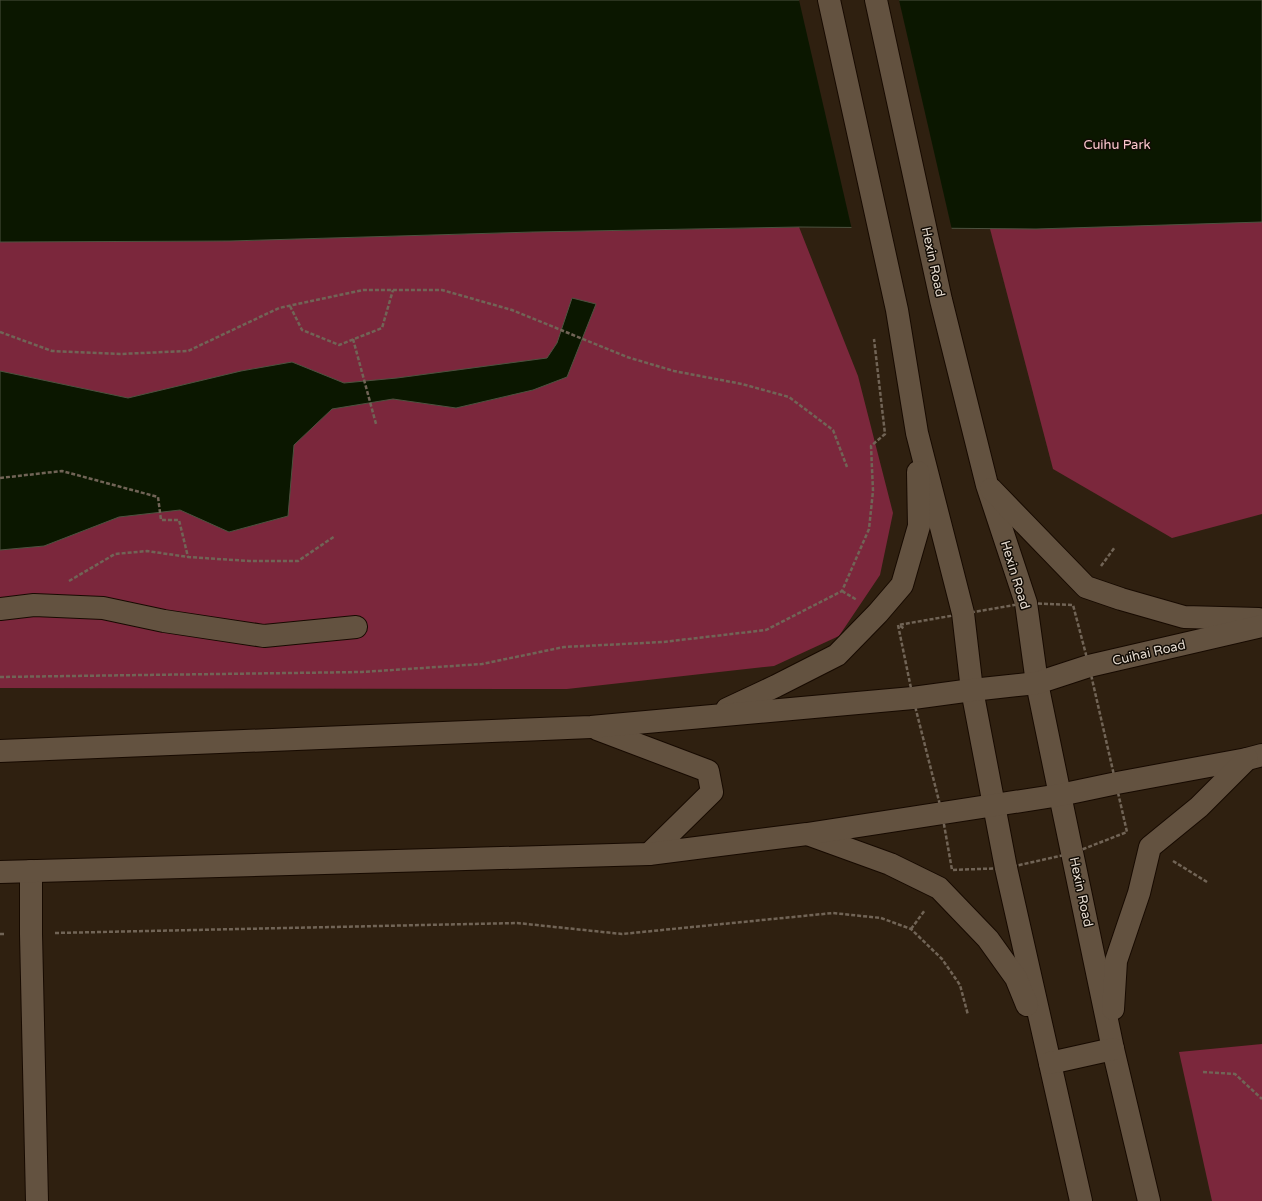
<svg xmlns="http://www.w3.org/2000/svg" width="1262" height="1201" font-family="'Varela Round',sans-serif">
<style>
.green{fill:#7b273c}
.water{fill:#0b1700;stroke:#4d523f}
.pier{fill:#2f2010}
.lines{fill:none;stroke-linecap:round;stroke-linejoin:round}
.minor-casing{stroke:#170a00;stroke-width:24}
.path{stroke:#716456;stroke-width:2.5;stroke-dasharray:4 2;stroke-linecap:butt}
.minor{stroke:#635240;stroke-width:22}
.labels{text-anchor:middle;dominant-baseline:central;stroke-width:3;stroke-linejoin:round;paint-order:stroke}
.park-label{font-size:13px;fill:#fec8d0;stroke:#120c05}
.street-label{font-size:13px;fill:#e6dcd1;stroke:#120c05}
</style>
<rect width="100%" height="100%" fill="#2f2010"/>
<g class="green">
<path d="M930,0H1262V514L1172,538L1053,469Z"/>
<path d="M799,227L858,376L893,513L880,575L839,636L774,666L567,689L0,688V242L230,241L533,232Z"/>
<path d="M1262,1044V1201H1212L1179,1052Z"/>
</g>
<g class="water">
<path d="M0,0H1262V222L1036,229L799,227L533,232L230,241L0,242Z"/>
<path d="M572,298L596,304L567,377L533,390L456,408L393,399L332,409L294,445L288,516L229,532L180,510L119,517L44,546L0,550V371L128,398L241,371L292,362L344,383L397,378L547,358L557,343Z"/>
</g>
<path class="pier" d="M799,0H899L952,230H852Z"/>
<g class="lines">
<defs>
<g id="minor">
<path d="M829,0L897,310L917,433L963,613L972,690L1006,868L1081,1201"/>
<path d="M876,0L941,300L987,485L1026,603L1037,683L1060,795L1113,1049L1149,1201"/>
<path d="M991,489L1086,587L1121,599L1184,617L1259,619"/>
<path d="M0,609L34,605L103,608L164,621L264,636L356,627"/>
<path d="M727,709L776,686L837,655L878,613L902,585L919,526L918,472"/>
<path d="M597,729L708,771L712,792L649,854"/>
<path d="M0,751L591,727L913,698L972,690L1037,683L1089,666L1262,626"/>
<path d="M810,835L890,864L939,888L988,939L1016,978L1027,1005"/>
<path d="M31,871V934L37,1201"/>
<path d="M0,872L649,854L807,834L1060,795L1117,783L1247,759L1262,755"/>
<path d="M1113,1009L1116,961L1139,893L1150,847L1199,807L1247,759"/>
<path d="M1050,1063L1113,1049"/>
</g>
</defs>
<use href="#minor" class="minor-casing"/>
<g class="path">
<path d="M290,306L302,330L339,345L382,328L393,290"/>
<path d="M0,332L52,351L120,354L188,351L279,308L363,290H442L512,310L627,357L674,371L742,384L789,397L833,430L847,467"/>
<path d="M353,339L376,424"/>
<path d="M0,478L62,471L158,497L161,520H179L188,557"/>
<path d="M1101,566L1115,547"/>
<path d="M69,581L115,554L147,551L188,557L249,561H298L335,536"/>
<path d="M842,591L857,600"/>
<path d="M1026,603L1073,605L1089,666L1127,832L1073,853L1006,868L952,870L942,813L913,698L898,625Z"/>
<path d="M900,626L905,629"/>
<path d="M0,677L362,672L482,664L564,647L663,642L766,630L842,591L869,529L873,491L871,446L885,434L874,339"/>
<path d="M1173,861L1207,882"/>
<path d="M911,929L925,910"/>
<path d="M55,933L517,923L622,934L833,913L881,918L911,929L942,959L960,985L968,1015"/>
<path d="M0,934H6"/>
<path d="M1203,1072L1235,1074L1262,1099"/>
</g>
<use href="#minor" class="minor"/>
</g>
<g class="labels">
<g class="park-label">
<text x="1117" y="145">Cuihu Park</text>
</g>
<g class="street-label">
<text transform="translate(933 262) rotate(78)">Hexin Road</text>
<text transform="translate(1015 575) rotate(73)">Hexin Road</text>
<text transform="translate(1149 653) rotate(-13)">Cuihai Road</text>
<text transform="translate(1081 892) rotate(78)">Hexin Road</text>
</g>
</g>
</svg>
